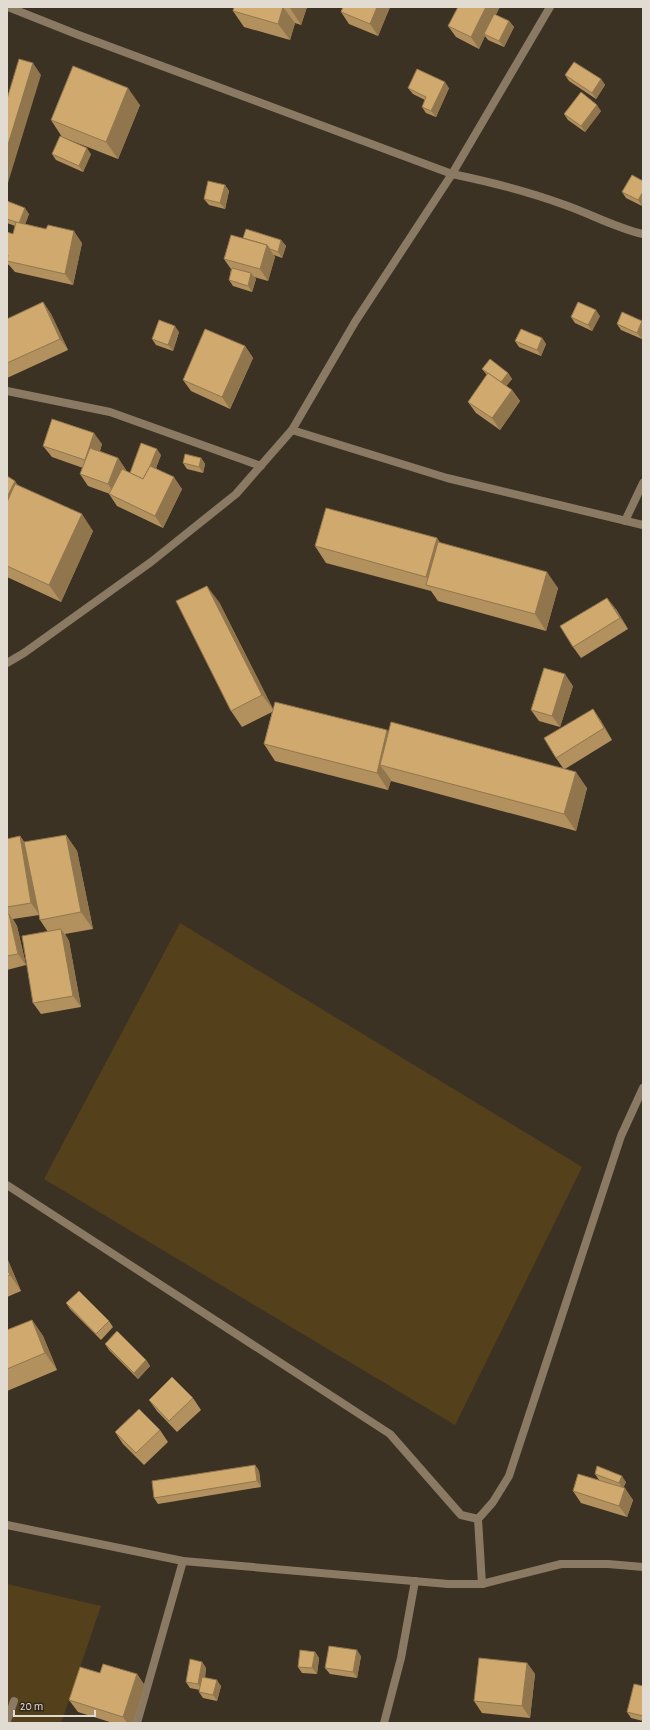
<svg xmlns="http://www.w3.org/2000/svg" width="650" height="1730" font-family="'Alegreya Sans',sans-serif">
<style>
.green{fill:#55401c}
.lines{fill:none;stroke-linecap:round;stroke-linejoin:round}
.service{stroke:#8a7a63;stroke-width:8}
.minor{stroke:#8a7a63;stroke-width:8}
.wall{fill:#b2915f}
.shaded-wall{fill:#91764d}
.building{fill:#cfa96e;stroke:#91764d}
</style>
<rect width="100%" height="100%" fill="#3c3223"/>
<g class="green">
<path d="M180,923L582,1167L455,1425L44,1179Z"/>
<path d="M7,1584L101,1606L61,1723H7Z"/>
</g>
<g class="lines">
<path class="service" d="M7,1721L14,1701"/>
<g class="minor">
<path d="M8,7L76,34L452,174C491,182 527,191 565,205C591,214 616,228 643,234"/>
<path d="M7,391L110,412L261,466"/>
<path d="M292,430L447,478L643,525"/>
<path d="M625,521L643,483"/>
<path d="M7,663L24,653L151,562L236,494L292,430L355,322L452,174L550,7"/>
<path d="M7,1185L390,1434L461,1515L478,1519L482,1584"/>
<path d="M478,1519L493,1502L509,1476L621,1136L643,1088"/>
<path d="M7,1525L183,1561L448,1584H482L561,1564H608L643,1567"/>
<path d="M137,1723L183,1561"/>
<path d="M384,1723L401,1658L415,1581"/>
</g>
</g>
<g class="wall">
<path d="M234,7H307L301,25L295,23L290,40L244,27L233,11Z"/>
<path d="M343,7H390L378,36L349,24L341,12Z"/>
<path d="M496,15L509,21L514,27L504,47L488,40L485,36L479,49L456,37L448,26Z"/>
<path d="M565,75L601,79L605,85L596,99L569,81Z"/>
<path d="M408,88H449L436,117L426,113L422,107L425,100L413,94Z"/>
<path d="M140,105L118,159L62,137L51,120Z"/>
<path d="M601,111L585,132L568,120L564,114Z"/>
<path d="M52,154H91L83,172L56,160Z"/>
<path d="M632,175L642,206L626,198L622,192Z"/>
<path d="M225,185L229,191L225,209L209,205L204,199Z"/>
<path d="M7,201L29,214L25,224L82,243L73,285L15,272L9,265L7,264V232L13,234L15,226L7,223Z"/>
<path d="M243,238L281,240L286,246L282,258L274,255L275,257L268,281L254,277L256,279L252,292L233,286L229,280L231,269L224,259Z"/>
<path d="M43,302L51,314L68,350L7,378V319Z"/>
<path d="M600,316L592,331L575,323L571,317Z"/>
<path d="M642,321V339L621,330L617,324Z"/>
<path d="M179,332L173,351L156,345L152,339Z"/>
<path d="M542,338L546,344L541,356L519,347L515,341Z"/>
<path d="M245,346L253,358L230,409L191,391L183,380Z"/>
<path d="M482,369L508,373L512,379L506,386L512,390L520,401L500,430L476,413L468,402L487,375Z"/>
<path d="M102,444L100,451L118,458L126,470H125L130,473L161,455L156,468L182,489L163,528L117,506L109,494H110L88,486L80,474L83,468L52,457L43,446Z"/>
<path d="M201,458L205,464L203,473L187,469L183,463Z"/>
<path d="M7,476L19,486L93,531L61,602L7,577Z"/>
<path d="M437,538L440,543L558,588L546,631L438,601L431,591L326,563L315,546Z"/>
<path d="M219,602L273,709L389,732L563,768L556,758L593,709L601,721L612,740L565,769L587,788L576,831L391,781V780L388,790L275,761L264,744L272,712L242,727L231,711Z"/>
<path d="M616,609L628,629L581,658L573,647Z"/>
<path d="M573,686L560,727L539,721L531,710Z"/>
<path d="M66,835L77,851L93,929L65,934L69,941L81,1007L41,1014L33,1003L48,932L40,920L39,915L13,919L17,926L26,965L7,970V839L20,836L25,843Z"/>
<path d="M7,1258L21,1291L7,1297Z"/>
<path d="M66,1303L109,1321L113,1327L101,1340L70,1309Z"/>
<path d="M32,1320L43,1336L57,1370L7,1391V1330Z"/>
<path d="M105,1344L146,1360L150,1366L138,1379L109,1350Z"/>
<path d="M193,1398L201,1410L177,1432L157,1411L149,1400Z"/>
<path d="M160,1430L168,1442L144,1465L123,1444L115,1432Z"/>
<path d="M255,1465L259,1471L261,1487L158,1504L154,1498Z"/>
<path d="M595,1474L626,1482L623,1488L633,1500L627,1517L581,1503L573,1491L599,1480Z"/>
<path d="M315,1652L319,1658L317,1674L302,1673L298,1667Z"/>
<path d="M361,1656L357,1678L330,1674L325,1668Z"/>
<path d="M202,1662L206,1668L205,1678L221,1686L217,1701L203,1698L199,1692L200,1690L190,1688L186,1682Z"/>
<path d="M527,1663L535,1674L530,1718L482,1713L474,1701Z"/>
<path d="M100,1673L137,1674L145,1686L133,1723H113L78,1712L69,1700Z"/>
<path d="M643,1686V1721L631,1718L627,1712Z"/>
</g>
<g class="shaded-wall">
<path d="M283,7L295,23L290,40L278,24Z"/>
<path d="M290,7H307L301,25L290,8Z"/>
<path d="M377,7H390L378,36L370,24Z"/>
<path d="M486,7H500L486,35L484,34L485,36L479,49L471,37Z"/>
<path d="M509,21L514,27L504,47L499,41Z"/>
<path d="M33,63L41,75L7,186V148Z"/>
<path d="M601,79L605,85L596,99L592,93Z"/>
<path d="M445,82L449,88L436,117L431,111Z"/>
<path d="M128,88L140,105L118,159L106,142Z"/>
<path d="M597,105L601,111L585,132L581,126Z"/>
<path d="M87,148L91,154L83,172L79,166Z"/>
<path d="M225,185L229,191L225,209L220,203Z"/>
<path d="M643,192V205L642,206L638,200Z"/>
<path d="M25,208L29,214L23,230L19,224Z"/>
<path d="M74,231L82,243L73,285L65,274Z"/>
<path d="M281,240L286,246L282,258L278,252Z"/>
<path d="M267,245L275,257L268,281L260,269Z"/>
<path d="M251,273L256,279L252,292L248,286Z"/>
<path d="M43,302L51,314L68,350L60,339Z"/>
<path d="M596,310L600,316L592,331L588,325Z"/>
<path d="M642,321L643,322V335L642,339L637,333Z"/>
<path d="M175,326L179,332L173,351L168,345Z"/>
<path d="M542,338L546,344L541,356L537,350Z"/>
<path d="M245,346L253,358L230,409L222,397Z"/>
<path d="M508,373L512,379L504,389L500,383Z"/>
<path d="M512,390L520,401L500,430L492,418Z"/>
<path d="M94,433L102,444L93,471L85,460Z"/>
<path d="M157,449L161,455L149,486L145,480Z"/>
<path d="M118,458L126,470L116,496L108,484Z"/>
<path d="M201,458L205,464L203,473L199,467Z"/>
<path d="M174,477L182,489L163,528L155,516Z"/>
<path d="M15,481L23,492L7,525V497Z"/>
<path d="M82,514L93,531L61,602L49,585Z"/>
<path d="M437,538L448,554L433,587L426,577Z"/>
<path d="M547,572L558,588L546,631L535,614Z"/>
<path d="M207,586L219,602L274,711L262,695Z"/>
<path d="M607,598L616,609L628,629L620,618Z"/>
<path d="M565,674L573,686L560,727L552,716Z"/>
<path d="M593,709L601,721L612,740L604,728Z"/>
<path d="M387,730L399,746L380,765L391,780L388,790L377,773Z"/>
<path d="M576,772L587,788L576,831L564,814Z"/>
<path d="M66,835L77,851L93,929L81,912Z"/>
<path d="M20,836L28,848L39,914L31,903Z"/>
<path d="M9,914L17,926L26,965L18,954Z"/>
<path d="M61,929L69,941L81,1007L73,996Z"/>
<path d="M7,1258L21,1291L10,1275L7,1269Z"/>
<path d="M32,1320L43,1336L57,1370L45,1353Z"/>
<path d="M146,1360L150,1366L138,1379L134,1373Z"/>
<path d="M255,1465L259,1471L261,1487L257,1481Z"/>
<path d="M622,1476L626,1482L623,1489L619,1483Z"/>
<path d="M625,1488L633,1500L627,1517L619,1506Z"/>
<path d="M357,1650L361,1656L357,1678L353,1672Z"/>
<path d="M315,1652L319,1658L317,1674L312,1668Z"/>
<path d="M202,1662L206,1668L203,1690L198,1684Z"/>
<path d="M527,1663L535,1674L530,1718L522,1706Z"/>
<path d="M137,1674L145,1686L133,1723H127L123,1717Z"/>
<path d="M217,1680L221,1686L217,1701L213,1695Z"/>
</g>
<g class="building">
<path d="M234,7H283L278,24L233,11Z"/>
<path d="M343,7H377L370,24L341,12Z"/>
<path d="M458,7H486L471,37L448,26Z"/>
<path d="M494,14L509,21L499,41L484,34Z"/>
<path d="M19,59L33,63L7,148V99Z"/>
<path d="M574,62L601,79L592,93L565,75Z"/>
<path d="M73,66L128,88L106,142L51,120Z"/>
<path d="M417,69L445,82L431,111L422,107L426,97L408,88Z"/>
<path d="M581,92L597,105L581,126L564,114Z"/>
<path d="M60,136L87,148L79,166L52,154Z"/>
<path d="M632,175L643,181V192L638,200L622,192Z"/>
<path d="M208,181L225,185L220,203L204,199Z"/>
<path d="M7,201L25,208L19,223L7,219Z"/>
<path d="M16,222L46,229L48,225L74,231L65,274L7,261L8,255L7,254V232L13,234Z"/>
<path d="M246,229L281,240L278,252L270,249L267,245L243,238Z"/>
<path d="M231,235L267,245L260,269L224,259Z"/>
<path d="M232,268L251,273L248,286L229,280Z"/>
<path d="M43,302L60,339L7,363V319Z"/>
<path d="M578,302L596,310L588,325L571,317Z"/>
<path d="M622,312L642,321L637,333L617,324Z"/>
<path d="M159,320L175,326L168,345L152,339Z"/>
<path d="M205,329L245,346L222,397L183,380Z"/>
<path d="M521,329L542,338L537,350L515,341Z"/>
<path d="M490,359L508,373L501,382L482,369Z"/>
<path d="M488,373L512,390L492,418L468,402Z"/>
<path d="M52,419L94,433L85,460L43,446Z"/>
<path d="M141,443L157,449L150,466L143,479L130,473Z"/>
<path d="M90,448L118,458L108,484L80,474Z"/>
<path d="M185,454L201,458L199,467L183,463Z"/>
<path d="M150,466L174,477L155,516L109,494L122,469L143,479Z"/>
<path d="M7,476L15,481L7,497Z"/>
<path d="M15,484L82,514L49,585L7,566V502Z"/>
<path d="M326,508L437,538L426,577L315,546Z"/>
<path d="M438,542L547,572L535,614L426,585Z"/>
<path d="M207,586L262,695L231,711L176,601Z"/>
<path d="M607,598L620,618L573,647L560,626Z"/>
<path d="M544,668L565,674L552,716L531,710Z"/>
<path d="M275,702L387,730L377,773L264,744Z"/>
<path d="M593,709L604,728L556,758L544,738Z"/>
<path d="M391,722L576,772L564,814L380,765Z"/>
<path d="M66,835L81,912L40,920L24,842Z"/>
<path d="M20,836L31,903L7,907V839Z"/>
<path d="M9,914L18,954L7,956V915Z"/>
<path d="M61,929L73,996L33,1003L22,936Z"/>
<path d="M7,1269L10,1275L7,1276Z"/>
<path d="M79,1291L109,1321L96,1334L66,1303Z"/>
<path d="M32,1320L45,1353L7,1369V1330Z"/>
<path d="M117,1331L146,1360L134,1373L105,1344Z"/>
<path d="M172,1377L193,1398L169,1421L149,1400Z"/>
<path d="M139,1409L160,1430L136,1453L115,1432Z"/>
<path d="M255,1465L257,1481L154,1498L152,1481Z"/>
<path d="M597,1466L622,1476L619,1483L595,1474Z"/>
<path d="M578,1474L625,1488L619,1506L573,1491Z"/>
<path d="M329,1646L357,1650L353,1672L325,1668Z"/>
<path d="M300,1650L315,1652L312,1668L298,1667Z"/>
<path d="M479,1658L527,1663L522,1706L474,1701Z"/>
<path d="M190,1659L202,1662L198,1684L186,1682Z"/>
<path d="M103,1664L137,1674L123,1717L69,1700L80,1667L100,1673Z"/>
<path d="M202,1677L217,1680L213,1695L199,1692Z"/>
<path d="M634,1684L643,1686V1716L627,1712Z"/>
</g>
<rect width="650" height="1730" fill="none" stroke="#e2dbd2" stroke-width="16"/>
<path d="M14 1710v6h81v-6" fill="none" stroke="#e2dbd2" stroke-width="2"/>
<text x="20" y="1710" font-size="12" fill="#e2dbd2" stroke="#322819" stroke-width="3" paint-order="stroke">20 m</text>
</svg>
